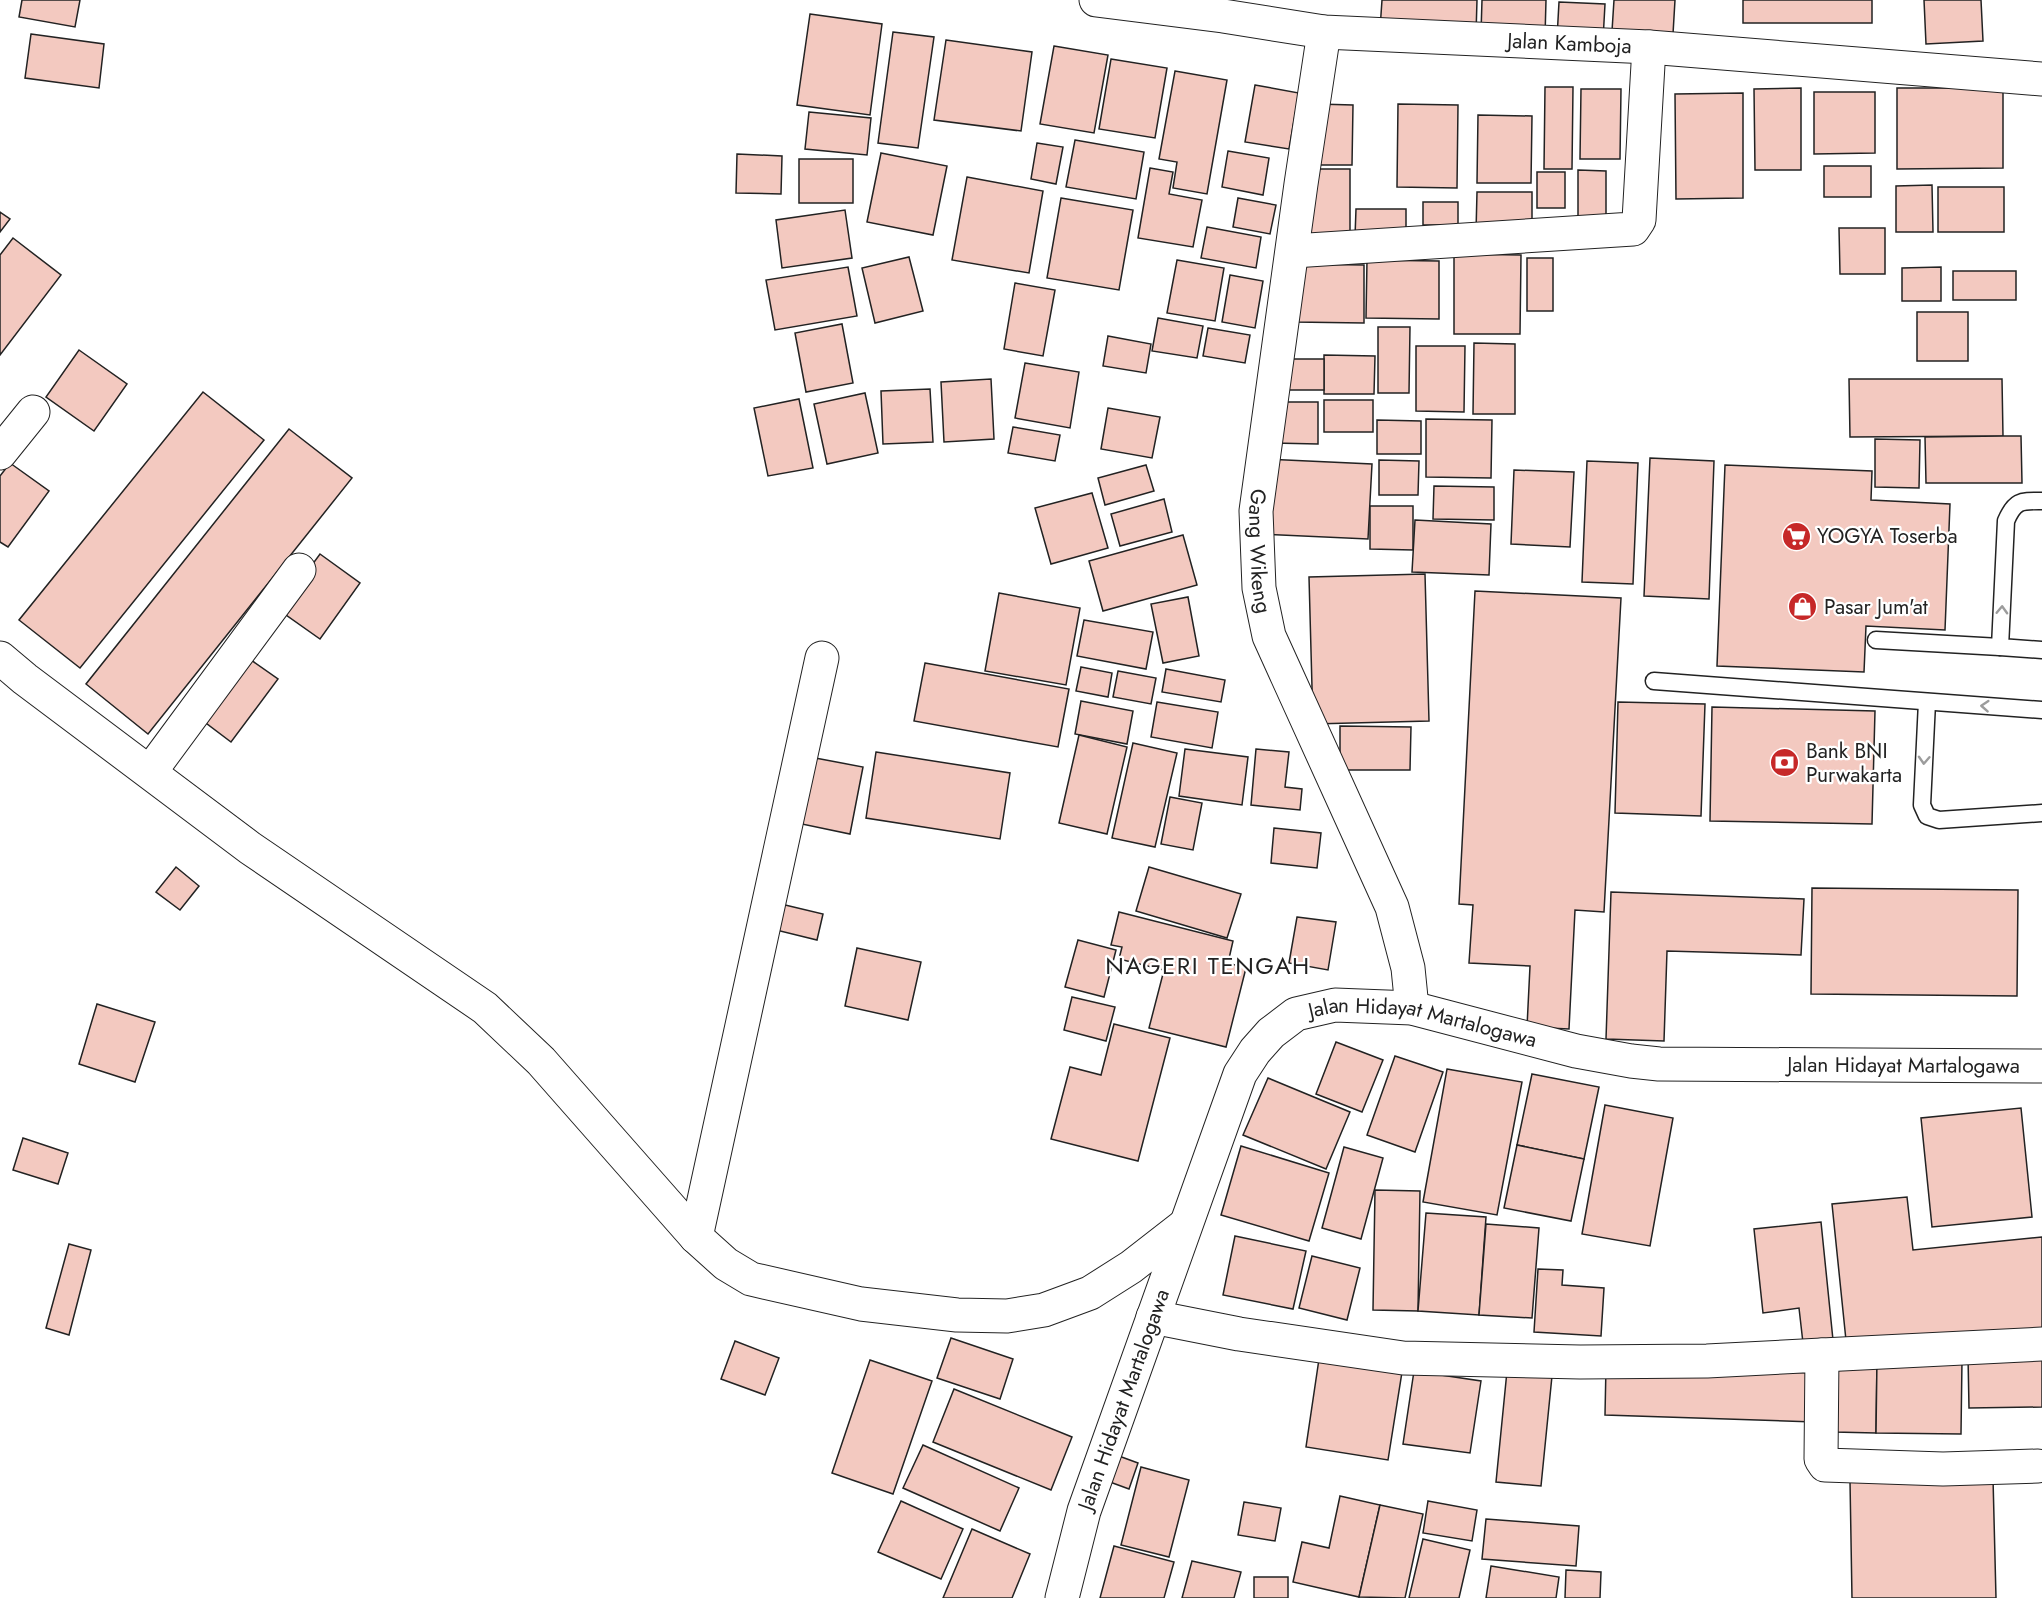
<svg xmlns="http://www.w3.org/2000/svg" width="2042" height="1598" font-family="Jost,sans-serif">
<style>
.building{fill:#f3c9c0;stroke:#222;stroke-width:1.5}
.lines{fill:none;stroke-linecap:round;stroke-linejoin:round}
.lane-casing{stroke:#222;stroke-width:19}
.street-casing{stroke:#222;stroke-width:35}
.lane{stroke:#fff;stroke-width:16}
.street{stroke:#fff;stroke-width:33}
.oneway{stroke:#9c9c9c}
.labels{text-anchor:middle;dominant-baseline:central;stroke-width:4.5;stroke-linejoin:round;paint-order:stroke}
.street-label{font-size:21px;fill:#222;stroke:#fff}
.poi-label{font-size:21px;fill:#222;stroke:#fff;text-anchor:start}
.quarter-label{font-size:24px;letter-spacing:1.5px;fill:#222;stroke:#fff}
</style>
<rect width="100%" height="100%" fill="#fff"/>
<g class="building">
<path d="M22,0H80L75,27L19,17Z"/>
<path d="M1382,0H1477L1476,34L1380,29Z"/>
<path d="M1482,0H1546L1545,37L1481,33Z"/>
<path d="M1614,0H1675L1673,34L1612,31Z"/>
<rect x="1743" y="0" width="129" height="23"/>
<path d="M1924,0H1981L1983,41L1926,44Z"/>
<path d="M1559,2L1605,4L1603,40L1557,38Z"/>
<path d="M810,14L882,24L870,115L797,105Z"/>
<path d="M893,32L934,37L918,148L878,143Z"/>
<path d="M31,34L104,44L99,88L25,78Z"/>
<path d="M946,40L1032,52L1021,131L934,120Z"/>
<path d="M1054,46L1108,55L1094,133L1040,124Z"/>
<path d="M1111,59L1167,68L1155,138L1099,129Z"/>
<path d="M1175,71L1227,80L1207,194L1173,188L1177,162L1159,159Z"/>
<path d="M1255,85L1299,93L1289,149L1245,142Z"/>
<path d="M1545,87H1573L1572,169H1544Z"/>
<path d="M1801,88V170H1755L1754,89Z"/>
<path d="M1897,88H2003V168L1897,169Z"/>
<path d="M1581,89H1621L1620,159H1580Z"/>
<path d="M1814,92H1875V153L1814,154Z"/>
<path d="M1743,93V198L1676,199L1675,94Z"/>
<path d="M1317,104L1353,105L1352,165H1317Z"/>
<path d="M1398,104L1458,105L1457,188L1397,187Z"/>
<path d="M809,112L871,118L867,155L805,149Z"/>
<path d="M1478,115L1532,116L1531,183H1477Z"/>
<path d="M1075,140L1144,152L1136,199L1066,187Z"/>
<path d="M1037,143L1063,147L1056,184L1031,179Z"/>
<path d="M1228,151L1269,158L1263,195L1222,187Z"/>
<path d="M881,153L947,166L933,235L867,222Z"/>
<path d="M737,154L782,156L781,194L736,193Z"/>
<rect x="799" y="159" width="54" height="44"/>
<rect x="1824" y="166" width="47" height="31"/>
<path d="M1150,168L1173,172L1169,194L1202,200L1193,247L1138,238Z"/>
<path d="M1307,169H1350V242H1306Z"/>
<path d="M1578,170L1606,171V225H1578Z"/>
<rect x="1537" y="172" width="28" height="36"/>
<path d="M967,177L1043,191L1029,273L952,260Z"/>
<path d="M1932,185L1933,232H1896V186Z"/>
<rect x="1938" y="187" width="66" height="45"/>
<path d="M1477,192H1532V232H1476Z"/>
<path d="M1061,198L1133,210L1119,290L1047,278Z"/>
<path d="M1238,198L1276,205L1270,234L1233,227Z"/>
<rect x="1423" y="202" width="35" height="23"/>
<path d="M1356,209H1406V238L1355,237Z"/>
<path d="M845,210L852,258L782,268L776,220Z"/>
<path d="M0,212L10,219L0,232Z"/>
<path d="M1207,227L1261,237L1256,268L1201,258Z"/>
<path d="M1839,228H1885V274H1840Z"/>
<path d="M13,238L61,275L0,355V255Z"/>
<path d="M1454,254L1521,255L1520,334H1454Z"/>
<path d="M909,257L923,311L875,323L862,268Z"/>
<rect x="1527" y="258" width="26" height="53"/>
<path d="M1177,260L1224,268L1215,321L1167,313Z"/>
<path d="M1367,260L1439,261V319L1366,318Z"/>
<path d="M1294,264L1364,265V323L1294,322Z"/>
<path d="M848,267L857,316L775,330L766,280Z"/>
<path d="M1941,267V301H1902V268Z"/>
<rect x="1953" y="271" width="63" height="29"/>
<path d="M1230,275L1263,281L1255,328L1222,322Z"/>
<path d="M1015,283L1055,290L1043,356L1004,349Z"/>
<rect x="1917" y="312" width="51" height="49"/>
<path d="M1158,318L1203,326L1197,358L1152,351Z"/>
<path d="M842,324L853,383L806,392L795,333Z"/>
<path d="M1378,327H1410L1409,393H1378Z"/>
<path d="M1208,328L1250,335L1245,363L1203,356Z"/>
<path d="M1108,336L1151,344L1146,373L1103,366Z"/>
<path d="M1474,343L1515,344V414H1473Z"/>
<path d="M1416,346H1465L1464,412L1416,411Z"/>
<path d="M79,350L127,384L94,431L46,397Z"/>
<path d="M1324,355L1375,356L1374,394H1324Z"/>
<rect x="1278" y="359" width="46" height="31"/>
<path d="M1025,363L1079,372L1070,428L1015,418Z"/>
<path d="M991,379L994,439L944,442L941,382Z"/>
<path d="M1849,379H2002L2003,436L1850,437Z"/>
<path d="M930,389L933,442L883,444L881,391Z"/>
<path d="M203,392L264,440L80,668L19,620Z"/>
<path d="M865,393L878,453L827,464L814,404Z"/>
<path d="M799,399L813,468L768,476L754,408Z"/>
<rect x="1324" y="400" width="49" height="32"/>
<path d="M1274,402H1318V444L1273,443Z"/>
<path d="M1108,408L1160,417L1152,458L1101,449Z"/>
<path d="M1426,419L1492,420L1491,478L1426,477Z"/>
<path d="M1377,420L1421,421V454H1377Z"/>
<path d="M1013,427L1060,435L1055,461L1008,453Z"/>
<path d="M289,429L352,478L148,734L86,684Z"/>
<path d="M2003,436H2021L2022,483H1926L1925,437Z"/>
<path d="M1875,439L1920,440L1919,488L1875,487Z"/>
<path d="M1650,458L1714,461L1709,599L1644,596Z"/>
<path d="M1265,459L1372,464L1368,539L1261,534Z"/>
<path d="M1379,460L1419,461L1418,495H1379Z"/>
<path d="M1587,461L1638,463L1633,584L1582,582Z"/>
<path d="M10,463L49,491L8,547L0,542V476Z"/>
<path d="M1146,465L1154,491L1105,505L1098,478Z"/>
<path d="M1725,465L1872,471L1871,500L1950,504L1945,630L1866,626L1864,672L1717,666Z"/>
<path d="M1514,470L1574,472L1570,547L1511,544Z"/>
<path d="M1434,486L1494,487V520L1433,519Z"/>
<path d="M1092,493L1108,548L1051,564L1035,508Z"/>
<path d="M1164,499L1172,532L1120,546L1111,514Z"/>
<path d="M1370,506H1413V550L1370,549Z"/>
<path d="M1415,520L1491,524L1489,575L1412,572Z"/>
<path d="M1183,535L1197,585L1103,611L1089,561Z"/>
<path d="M320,554L360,583L320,639L279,610Z"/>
<path d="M1425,574L1429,721L1313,724L1309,577Z"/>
<path d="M1475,591L1621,598L1604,912L1575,910L1569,1029L1527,1027L1530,966L1469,963L1473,905L1459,904Z"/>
<path d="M999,593L1080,608L1066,685L985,671Z"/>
<path d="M1188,597L1199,656L1163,663L1151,604Z"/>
<path d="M1084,620L1153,632L1146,669L1077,656Z"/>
<path d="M244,655L278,679L231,742L198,717Z"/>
<path d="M925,663L1069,689L1058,747L914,721Z"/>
<path d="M1081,667L1112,673L1108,697L1076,691Z"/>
<path d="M1166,669L1225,680L1221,702L1162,692Z"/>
<path d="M1118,671L1156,678L1151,704L1113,697Z"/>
<path d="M1081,701L1133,711L1127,744L1075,734Z"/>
<path d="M1157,702L1218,712L1212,748L1151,737Z"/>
<path d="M1618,702L1705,704L1701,816L1615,813Z"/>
<path d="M1712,707L1875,711L1872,824L1710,821Z"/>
<path d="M1340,726L1411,727L1410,770H1340Z"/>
<path d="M1079,735L1127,747L1107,834L1059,823Z"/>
<path d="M1133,743L1177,753L1155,847L1112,838Z"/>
<path d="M1185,749L1248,757L1242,805L1179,796Z"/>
<path d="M1256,749L1289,752L1285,787L1302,789L1300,810L1251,805Z"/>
<path d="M876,752L1010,773L1000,839L866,818Z"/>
<path d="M810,757L863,767L850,834L797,823Z"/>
<path d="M1170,797L1202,803L1193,850L1161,844Z"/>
<path d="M1274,828L1321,833L1317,868L1271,863Z"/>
<path d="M176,867L199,886L180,910L156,892Z"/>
<path d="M1149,867L1241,894L1227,938L1136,911Z"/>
<path d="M1812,888L2018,890L2017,996L1811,994Z"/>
<path d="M1611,892L1804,899L1801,955L1667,951L1664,1041L1606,1039Z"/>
<path d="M781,904L823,914L817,940L776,930Z"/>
<path d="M1119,912L1233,941L1228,963L1246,968L1226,1047L1149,1028L1164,970L1119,959L1122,947L1111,945Z"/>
<path d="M1297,917L1336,922L1328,970L1289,963Z"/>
<path d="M1078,940L1116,950L1104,997L1065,987Z"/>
<path d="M857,948L921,962L908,1020L845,1006Z"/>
<path d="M1072,997L1115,1007L1106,1041L1064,1030Z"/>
<path d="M97,1004L155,1022L135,1082L79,1064Z"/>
<path d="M1114,1024L1170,1038L1138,1161L1051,1139L1070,1067L1101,1075Z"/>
<path d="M1336,1042L1383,1060L1362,1112L1316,1094Z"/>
<path d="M1395,1056L1443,1072L1415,1152L1367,1135Z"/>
<path d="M1447,1069L1522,1082L1497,1215L1423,1202Z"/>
<path d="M1532,1074L1599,1087L1584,1159L1517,1145Z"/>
<path d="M1268,1078L1350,1112L1326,1169L1243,1135Z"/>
<path d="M1605,1105L1673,1118L1650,1246L1582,1234Z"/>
<path d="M2021,1108L2032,1217L1932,1227L1921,1118Z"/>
<path d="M23,1138L68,1153L58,1184L13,1170Z"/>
<path d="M1517,1145L1584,1159L1571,1221L1504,1208Z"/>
<path d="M1241,1146L1329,1173L1309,1241L1221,1215Z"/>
<path d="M1344,1147L1383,1158L1361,1239L1322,1228Z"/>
<path d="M1375,1190L1420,1191L1418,1311L1373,1310Z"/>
<path d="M1907,1197L1913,1250L2042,1237V1330L1847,1350L1832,1204Z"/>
<path d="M1426,1213L1486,1217L1479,1315L1418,1311Z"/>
<path d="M1821,1222L1833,1340L1803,1343L1799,1308L1763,1313L1754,1229Z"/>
<path d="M1486,1224L1539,1228L1532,1318L1479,1315Z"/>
<path d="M1235,1236L1306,1251L1293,1309L1223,1295Z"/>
<path d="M69,1244L91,1250L69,1335L46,1328Z"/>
<path d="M1312,1256L1360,1268L1347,1320L1299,1308Z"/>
<path d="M1538,1269L1563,1270L1562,1285L1604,1288L1601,1336L1534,1332Z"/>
<path d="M951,1338L1013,1359L1000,1399L937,1378Z"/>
<path d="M735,1341L779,1358L765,1395L721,1379Z"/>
<path d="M2042,1355V1407L1969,1408L1968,1356Z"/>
<path d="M1319,1359L1402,1372L1388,1460L1306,1447Z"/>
<path d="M1835,1359H1877L1876,1433L1834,1432Z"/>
<path d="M1877,1359L1962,1360L1961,1434L1876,1433Z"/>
<path d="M870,1360L932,1381L893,1494L832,1473Z"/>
<path d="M1606,1366L1816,1373L1814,1422L1605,1415Z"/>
<path d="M1414,1371L1481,1381L1470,1453L1403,1444Z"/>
<path d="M1507,1371L1552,1376L1541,1486L1496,1482Z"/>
<path d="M954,1389L1072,1437L1051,1490L933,1442Z"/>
<path d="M923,1445L1019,1488L1000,1531L903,1488Z"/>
<path d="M1108,1452L1138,1463L1129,1489L1099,1478Z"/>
<path d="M1141,1467L1189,1480L1169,1557L1121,1545Z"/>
<path d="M1993,1478L1996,1598H1852L1850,1481Z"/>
<path d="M1340,1496L1380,1505L1359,1597L1293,1582L1302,1542L1329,1548Z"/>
<path d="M901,1501L963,1529L941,1579L878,1552Z"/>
<path d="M1428,1501L1477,1510L1472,1541L1423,1533Z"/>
<path d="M1244,1502L1281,1508L1275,1541L1238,1535Z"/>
<path d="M1380,1505L1423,1514L1405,1598L1359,1597Z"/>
<path d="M1486,1519L1579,1526L1576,1566L1482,1559Z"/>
<path d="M972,1529L1030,1554L1012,1598H943Z"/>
<path d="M1423,1539L1470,1550L1459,1598H1409Z"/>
<path d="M1114,1546L1174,1562L1164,1598H1100Z"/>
<path d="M1192,1561L1241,1572L1234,1598H1182Z"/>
<path d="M1491,1566L1559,1577L1556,1598H1486Z"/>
<path d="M1566,1570L1601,1572L1600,1598H1565Z"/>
<rect x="1254" y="1577" width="34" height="21"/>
</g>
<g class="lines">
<defs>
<g id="lane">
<path d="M2042,501C2021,501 2015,500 2006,521L2000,647L2042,650"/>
<path d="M1876,640L2000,647"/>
<path d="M1654,681L2042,710"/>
<path d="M1927,702L1922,805L1927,816L1939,820L2042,813"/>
</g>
<g id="street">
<path id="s1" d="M1096,0L1223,16L1324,32L1649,47L2042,79"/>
<path id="s2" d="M1324,32L1301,184L1256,511L1259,588L1269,636L1392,907L1408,968L1412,1008"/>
<path d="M1293,251L1633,229L1639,220L1649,47"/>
<path d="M0,453L33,412"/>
<path d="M0,658L25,679L250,848L485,1008L541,1061L696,1237L726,1264L751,1279L861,1304L957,1315L1007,1316L1044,1310L1090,1293L1131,1267L1185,1225"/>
<path d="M150,772L299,570"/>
<path d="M696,1237L822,658"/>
<path d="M1153,1317L1239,1334L1403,1358L1580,1362L1707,1361L1822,1355L1821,1459L1825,1465L1943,1469L2038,1466"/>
<path d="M1822,1355L2042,1344"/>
<path id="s3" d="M1062,1598L1084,1511L1240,1074L1255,1051L1271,1033L1296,1014L1335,1005L1412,1008L1576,1051L1631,1061L1659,1064L2042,1066"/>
</g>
</defs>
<use href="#lane" class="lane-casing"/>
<use href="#street" class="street-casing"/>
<use href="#lane" class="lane"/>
<use href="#street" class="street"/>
</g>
<defs><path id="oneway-chevron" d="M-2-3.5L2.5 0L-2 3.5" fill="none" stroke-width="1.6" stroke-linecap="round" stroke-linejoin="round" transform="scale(1.5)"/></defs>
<g class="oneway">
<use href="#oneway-chevron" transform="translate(2002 610) rotate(-88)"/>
<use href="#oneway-chevron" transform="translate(1985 706) rotate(-176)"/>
<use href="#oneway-chevron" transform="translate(1924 760) rotate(93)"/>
</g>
<defs>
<symbol id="supermarket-disc" viewBox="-11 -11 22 22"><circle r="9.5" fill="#c62828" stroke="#fff"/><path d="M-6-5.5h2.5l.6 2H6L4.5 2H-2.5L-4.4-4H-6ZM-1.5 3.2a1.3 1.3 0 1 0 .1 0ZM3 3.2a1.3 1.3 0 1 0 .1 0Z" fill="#fff"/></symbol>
<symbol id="shop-disc" viewBox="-11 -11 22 22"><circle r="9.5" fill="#c62828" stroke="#fff"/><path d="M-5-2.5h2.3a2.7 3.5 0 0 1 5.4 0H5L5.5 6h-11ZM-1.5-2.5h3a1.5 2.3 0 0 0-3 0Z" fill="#fff"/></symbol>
<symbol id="bank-disc" viewBox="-11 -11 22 22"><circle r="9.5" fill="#c62828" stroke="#fff"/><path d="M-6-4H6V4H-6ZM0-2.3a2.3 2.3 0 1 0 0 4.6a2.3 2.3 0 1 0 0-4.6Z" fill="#fff"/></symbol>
</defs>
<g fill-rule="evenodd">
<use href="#supermarket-disc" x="1780" y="520" width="33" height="33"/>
<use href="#shop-disc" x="1786" y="590" width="33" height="33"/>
<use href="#bank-disc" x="1768" y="746" width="33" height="33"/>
</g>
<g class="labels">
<g class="street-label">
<text stroke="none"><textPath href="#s1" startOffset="476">Jalan Kamboja</textPath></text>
<text stroke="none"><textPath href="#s2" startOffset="524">Gang Wikeng</textPath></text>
<text stroke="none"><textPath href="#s3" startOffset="766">Jalan Hidayat Martalogawa</textPath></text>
<text stroke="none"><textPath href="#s3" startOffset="1252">Jalan Hidayat Martalogawa</textPath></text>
<text stroke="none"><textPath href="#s3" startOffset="208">Jalan Hidayat Martalogawa</textPath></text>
</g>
<g class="poi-label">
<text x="1817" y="536">YOGYA Toserba</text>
<text x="1824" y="607">Pasar Jum'at</text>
<text x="1806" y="751">Bank BNI<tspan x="1806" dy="24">Purwakarta</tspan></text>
</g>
<g class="quarter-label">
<text x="1208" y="965">NAGERI TENGAH</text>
</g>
</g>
</svg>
